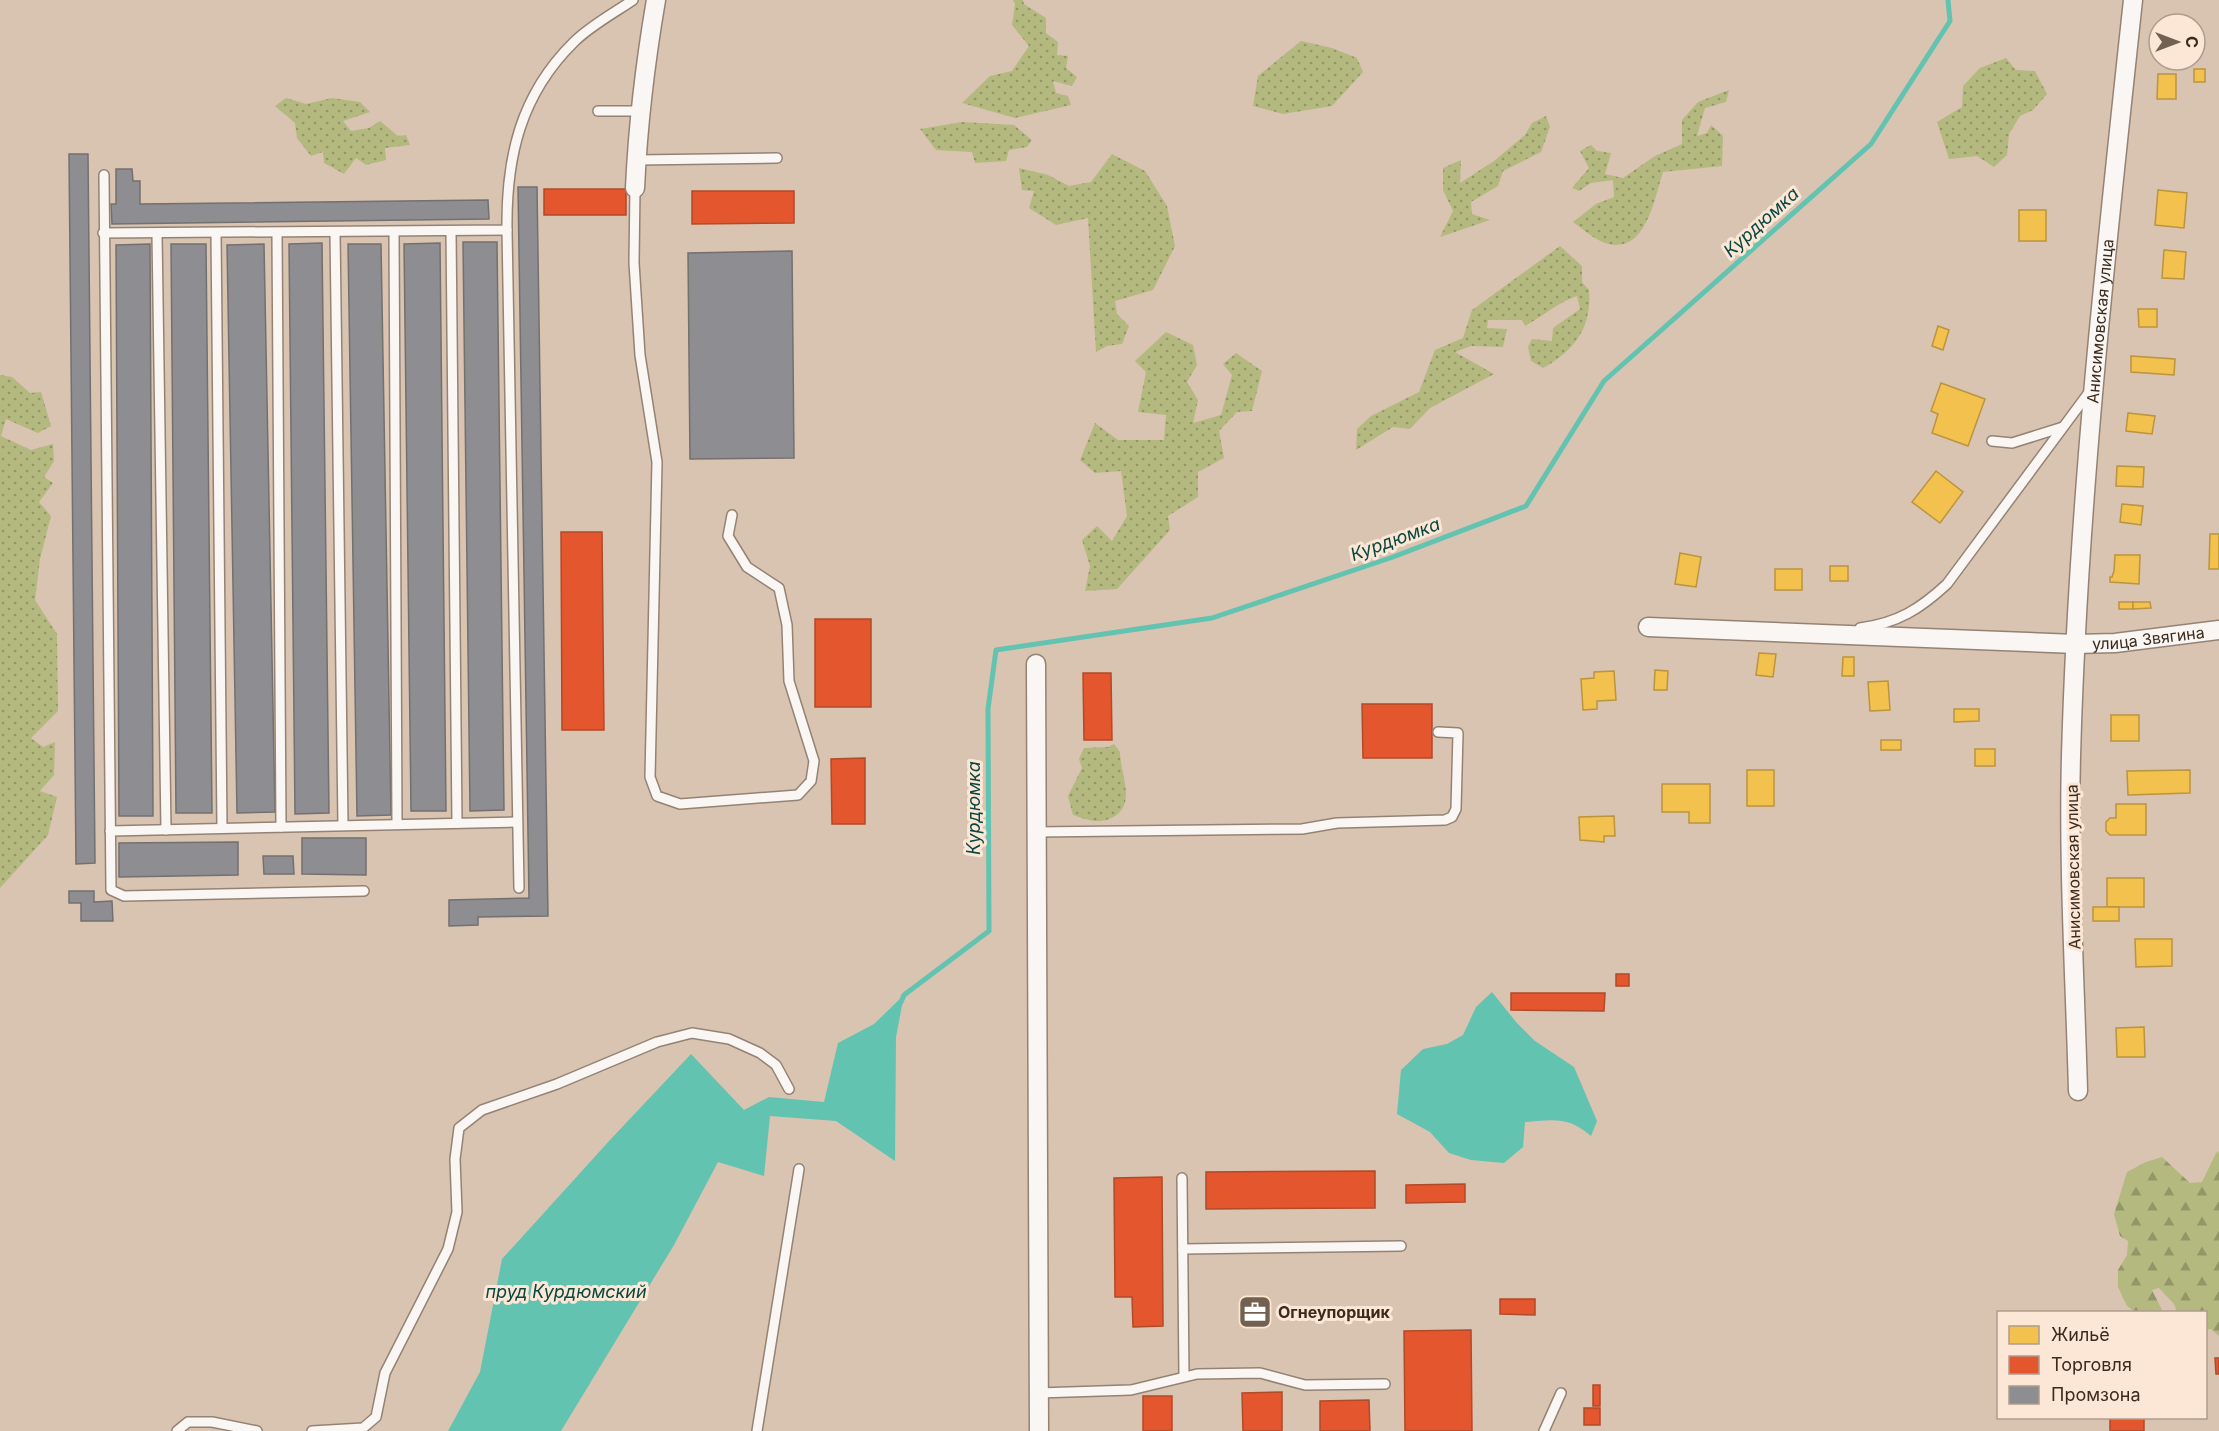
<svg xmlns="http://www.w3.org/2000/svg" width="2219" height="1431" font-family="Inter,sans-serif">
<style>
.grass{fill:url(#grass-dots)}
.forest{fill:url(#forest-firs)}
.water{fill:#63c3b1}
.homes{fill:#f2c14e;stroke:#bb943f;stroke-width:1.5}
.shops{fill:#e4572e;stroke:#b14a29;stroke-width:1.5}
.industry{fill:#8d8d92;stroke:#74706f;stroke-width:1.5}
.lines{fill:none;stroke-linecap:round;stroke-linejoin:round}
.stream{stroke:#63c3b1;stroke-width:5}
.service-casing{stroke:#948375;stroke-width:12}
.minor-casing{stroke:#948375;stroke-width:21}
.service{stroke:#f9f6f3;stroke-width:9}
.minor{stroke:#f9f6f3;stroke-width:18}
.labels{text-anchor:middle;dominant-baseline:central;stroke-width:6;stroke-linejoin:round;paint-order:stroke}
.street-label{font-size:16px;fill:#3a2b1d;stroke:#fce7d6}
.poi-label{font-size:16px;font-weight:bold;fill:#3a2b1d;stroke:#fce7d6;text-anchor:start}
.water-label{font-size:18px;font-style:italic;fill:#084740;stroke:#fce7d6}
</style>
<defs>
<pattern id="grass-dots" width="8" height="8" patternUnits="userSpaceOnUse" patternTransform="scale(1.5)"><rect width="8" height="8" fill="#b4b980"/><path d="M2 2h.1M6 6h.1" fill="none" stroke="#939768" stroke-width="1.8" stroke-linecap="round"/></pattern>
<pattern id="forest-firs" width="22" height="20" patternUnits="userSpaceOnUse" patternTransform="scale(1.5)"><rect width="22" height="20" fill="#b4b980"/><path d="M5 1l3.5 6h-7zM16 11l3.5 6h-7z" fill="#939768"/></pattern>
</defs>
<rect width="100%" height="100%" fill="#d9c3b1"/>
<g class="grass">
<path d="M1013,0H1023L1024,4L1046,18V33L1058,42L1057,55L1068,56L1066,68L1077,77L1072,86L1053,81L1056,93L1068,96L1071,105L1015,118L962,103L990,76L1012,71L1029,46L1012,25L1015,4Z"/>
<path d="M1301,41L1332,48L1357,58L1363,72L1332,106L1283,114L1253,106L1258,76Z"/>
<path d="M2006,58L2016,70L2035,71L2047,94L2033,110L2020,116L2009,134L2007,155L1994,167L1977,156L1949,159L1937,122L1962,107L1963,86L1980,68Z"/>
<path d="M1729,90L1726,102L1705,108L1697,136L1707,133L1711,125L1723,136L1722,166L1663,172C1654,199 1646,256 1605,243C1594,239 1583,229 1573,222L1596,204L1614,197L1613,180L1591,183L1579,191L1572,188L1589,168L1580,151L1591,145L1597,151L1611,153L1605,174L1623,178L1655,156L1682,144V120L1698,102Z"/>
<path d="M286,98L306,104L332,98L360,102L370,112L343,121L351,131L369,128L380,121L398,136L406,135L410,145L385,148L386,160L366,165L356,158L344,174L324,163L323,152L311,156L297,138L295,123L275,106Z"/>
<path d="M1546,116L1550,127L1541,152L1503,171L1498,186L1471,202L1472,214L1490,220L1440,237L1453,211L1443,190V168L1461,160L1460,183L1494,161L1525,135L1532,123Z"/>
<path d="M962,122L1014,125L1032,140L1027,147L1009,150L1006,161L975,163L972,152L936,150L920,129Z"/>
<path d="M1112,154L1145,171L1167,206L1175,246L1153,290L1115,301L1117,314L1129,326L1122,344L1107,346L1096,352L1088,218L1056,225L1029,208L1034,191L1022,190L1019,168L1048,175L1069,186L1091,182Z"/>
<path d="M1560,246L1582,266V282L1589,290C1592,327 1575,350 1543,368L1531,361L1528,347L1532,339L1552,341L1553,328L1580,309L1577,296C1558,302 1542,317 1525,326L1522,320H1488L1487,328L1507,329L1503,347L1471,346L1455,352L1494,374L1430,408L1410,429L1393,427L1356,450L1357,429L1371,416L1419,392L1435,350L1463,338L1472,310Z"/>
<path d="M1166,332L1193,345L1197,365L1187,382L1198,400L1193,423L1221,415L1232,375L1223,364L1236,353L1262,371L1252,411L1237,412L1219,431L1224,458L1198,472V497L1168,516L1170,530L1117,589L1085,591L1090,566L1082,540L1097,526L1112,541L1127,516L1121,471L1095,473L1080,460L1095,423L1118,440H1164L1166,415L1138,412L1146,372L1135,361Z"/>
<path d="M0,375L12,377L30,393L41,392L51,426L38,433L6,419L1,436L31,450L53,444L54,461L44,477L53,483L39,502L51,516L40,559L35,600L57,634L58,711L31,738L43,747L55,742L54,775L40,791L57,797L48,835L0,888Z"/>
<path d="M1114,744L1120,752C1120,775 1139,807 1109,819C1097,824 1085,819 1073,815L1068,796L1082,768L1079,759L1084,748L1108,747Z"/>
</g>
<path class="forest" d="M2219,1151V1336L2211,1329L2206,1330V1312H2177L2174,1304L2159,1288L2152,1290L2163,1312H2135L2127,1306L2118,1287V1270L2127,1255L2128,1241L2120,1236L2114,1214L2127,1172L2146,1162L2162,1157L2190,1183L2202,1182L2216,1153Z"/>
<g class="water">
<path d="M1492,992L1516,1022L1535,1041L1574,1067L1597,1121L1591,1136C1568,1116 1554,1120 1525,1122L1523,1147L1504,1163L1471,1160L1449,1153L1430,1132L1397,1114L1401,1070L1423,1049L1447,1044L1463,1035L1476,1007Z"/>
<path d="M904,995L896,1037L895,1161L836,1121L770,1116L764,1176L718,1162L674,1245L561,1431H448L480,1372L502,1259L610,1140L691,1054L744,1110L769,1097L824,1102L838,1043L874,1024Z"/>
</g>
<g class="homes">
<path d="M2167,20L2185,21L2184,24H2166Z"/>
<rect x="2194" y="69" width="11" height="13"/>
<path d="M2158,74H2176V99H2157Z"/>
<path d="M2158,190L2187,193L2184,228L2155,225Z"/>
<rect x="2019" y="210" width="27" height="31"/>
<path d="M2164,250L2186,252L2184,279L2162,278Z"/>
<path d="M2138,309H2157V327H2139Z"/>
<path d="M1938,326L1949,330L1943,350L1932,346Z"/>
<path d="M2131,356L2175,359L2174,375L2131,372Z"/>
<path d="M1941,383L1985,399L1968,446L1932,433L1938,414L1931,411Z"/>
<path d="M2128,413L2155,416L2152,434L2126,431Z"/>
<path d="M2117,466L2144,467L2143,487L2116,486Z"/>
<path d="M1936,471L1963,492L1940,523L1912,502Z"/>
<path d="M2122,504L2143,506L2141,525L2120,522Z"/>
<path d="M2210,534H2219V569H2209Z"/>
<path d="M1680,553L1701,557L1696,587L1675,584Z"/>
<path d="M2115,555H2140L2139,584L2110,582V577H2112L2114,571Z"/>
<rect x="1830" y="566" width="18" height="15"/>
<rect x="1775" y="569" width="27" height="21"/>
<rect x="2119" y="602" width="14" height="7"/>
<path d="M2133,602H2150L2151,608L2133,609Z"/>
<path d="M1759,653L1776,654L1773,677L1756,675Z"/>
<path d="M1843,657H1854V676H1842Z"/>
<path d="M1655,670L1668,671L1667,690H1654Z"/>
<path d="M1614,671L1616,700L1597,701V709L1583,710L1581,679L1594,678V672Z"/>
<path d="M1888,681L1890,710L1870,711L1868,682Z"/>
<path d="M1954,709H1979V721L1954,722Z"/>
<rect x="2111" y="715" width="28" height="26"/>
<rect x="1881" y="740" width="20" height="10"/>
<rect x="1975" y="749" width="20" height="17"/>
<rect x="1747" y="770" width="27" height="36"/>
<path d="M2190,770V793L2128,795L2127,771Z"/>
<path d="M1662,784H1710V823H1689V812H1662Z"/>
<path d="M2116,804H2146V835H2110L2106,831V822L2110,818H2116Z"/>
<path d="M1614,816L1615,836H1604V842L1580,840L1579,817Z"/>
<rect x="2107" y="878" width="37" height="29"/>
<rect x="2093" y="907" width="26" height="14"/>
<path d="M2135,939H2172V966L2136,967Z"/>
<path d="M2144,1027L2145,1057H2117L2116,1028Z"/>
</g>
<g class="shops">
<rect x="544" y="189" width="82" height="26"/>
<path d="M692,191H794V223L692,224Z"/>
<path d="M561,532H602L604,730H562Z"/>
<rect x="815" y="619" width="56" height="88"/>
<path d="M1083,673H1111L1112,740H1084Z"/>
<path d="M1362,704H1432V758H1363Z"/>
<path d="M865,758V824H832L831,759Z"/>
<rect x="1616" y="974" width="13" height="12"/>
<path d="M1511,993H1605L1604,1011L1511,1010Z"/>
<path d="M1375,1171V1208L1206,1209V1172Z"/>
<path d="M1162,1177L1163,1326L1133,1327L1132,1297H1115L1114,1178Z"/>
<path d="M1465,1184V1202L1406,1203V1185Z"/>
<path d="M1500,1299H1535V1315L1500,1314Z"/>
<path d="M1471,1330L1472,1431H1405L1404,1331Z"/>
<path d="M2215,1358H2219V1374H2216Z"/>
<rect x="1593" y="1385" width="7" height="21"/>
<path d="M1282,1392V1431H1243L1242,1393Z"/>
<rect x="1143" y="1396" width="29" height="35"/>
<path d="M1369,1400L1370,1431H1320V1401Z"/>
<rect x="1584" y="1408" width="16" height="17"/>
<rect x="2110" y="1418" width="34" height="13"/>
</g>
<g class="industry">
<path d="M69,154H88L95,863L76,864Z"/>
<path d="M116,169H132L133,181H140V204L488,200L489,219L112,224L111,204H116Z"/>
<path d="M518,187H537L548,916L478,917V925L449,926V900L529,898Z"/>
<path d="M463,242H497L504,810L470,811Z"/>
<path d="M322,243L329,813L295,814L289,244Z"/>
<path d="M440,243L446,811H411L404,244Z"/>
<path d="M150,244L153,816H119L116,245Z"/>
<path d="M171,244H206L212,813H176Z"/>
<path d="M264,244L275,812L237,813L227,245Z"/>
<path d="M348,244H381L391,815L357,816Z"/>
<path d="M792,251L794,458L690,459L688,253Z"/>
<path d="M302,838H366V875L302,874Z"/>
<path d="M238,842V875L119,877V843Z"/>
<path d="M263,856H293L294,874H264Z"/>
<path d="M69,891H94V902L112,901L113,921H81V903H69Z"/>
</g>
<g class="lines">
<path class="stream" d="M901,1002L904,995L989,931L988,709L996,650L1212,618L1393,557L1526,506L1604,381L1871,144L1950,21L1948,0"/>
<defs>
<g id="service">
<path d="M598,111H639"/>
<path d="M637,160L777,158"/>
<path d="M104,175L111,890L124,896L364,891"/>
<path d="M635,188L634,263L640,355L657,462L650,777L657,796L680,804L798,795L811,781L814,761L789,681L787,625L779,588L747,567L728,536L732,515"/>
<path d="M507,230L519,888"/>
<path d="M451,231L457,823"/>
<path d="M335,232L343,825"/>
<path d="M394,232L397,824"/>
<path d="M103,233L507,230C506,158 520,95 574,42C590,26 614,13 633,0"/>
<path d="M216,233L222,828"/>
<path d="M277,233L281,827"/>
<path d="M157,234L166,830"/>
<path d="M1992,441L2012,443L2063,427"/>
<path d="M1860,628C1898,623 1920,609 1947,584L2090,391"/>
<path d="M110,831L517,822"/>
<path d="M1035,832L1302,829L1337,823L1445,820L1452,817L1456,809L1458,733L1438,732"/>
<path d="M1182,1178L1184,1376"/>
<path d="M1183,1249L1401,1246"/>
<path d="M1038,1393L1131,1390L1197,1374L1260,1373L1305,1385L1385,1384"/>
<path d="M177,1431L188,1422H212L257,1431"/>
<path d="M312,1431L363,1428L376,1417L385,1373L448,1249L457,1212L455,1159L459,1128L482,1110L557,1084L657,1042L692,1033L729,1039L760,1053L776,1065L789,1089"/>
<path d="M757,1431L799,1169"/>
<path d="M1544,1431L1561,1393"/>
</g>
<g id="minor">
<path d="M635,188C638,123 645,64 656,0"/>
<path id="s1" d="M1648,627L2076,644L2115,643L2219,630"/>
<path d="M1036,664L1039,1431"/>
<path id="s2" d="M2078,1091C2075,979 2068,867 2071,756C2078,503 2106,251 2133,0"/>
</g>
</defs>
<use href="#service" class="service-casing"/>
<use href="#minor" class="minor-casing"/>
<use href="#service" class="service"/>
<use href="#minor" class="minor"/>
</g>
<defs>
<symbol id="office-square" viewBox="-11 -11 22 22"><rect x="-9" y="-9" width="18" height="18" rx="4" fill="#726051" stroke="#fce7d6"/><path d="M-6-3h4V-5.5h4V-3h4V5H-6ZM-1-4.5V-3h2v-1.5ZM-6 0V1H6V0Z" fill="#fff"/></symbol>
</defs>
<g fill-rule="evenodd">
<use href="#office-square" x="1236" y="1293" width="38" height="38"/>
</g>
<g class="labels">
<g class="street-label">
<text stroke="none"><textPath href="#s2" startOffset="771">Анисимовская улица</textPath></text>
<text stroke="none"><textPath href="#s1" startOffset="501">улица Звягина</textPath></text>
<text transform="translate(2073 867) rotate(-91)">Анисимовская улица</text>
</g>
<g class="poi-label">
<text x="1278" y="1312">Огнеупорщик</text>
</g>
<g class="water-label">
<text transform="translate(1761 222) rotate(-42)">Курдюмка</text>
<text transform="translate(1395 539) rotate(-20)">Курдюмка</text>
<text transform="translate(973 808) rotate(-90)">Курдюмка</text>
<text x="566" y="1291">пруд Курдюмский</text>
</g>
</g>
<rect x="1997" y="1311" width="210" height="108" fill="#fce7d6" stroke="#ae9c8c" stroke-width="1.5"/>
<rect x="2009" y="1326" width="30" height="18" fill="#f2c14e" stroke="#ae9c8c" stroke-width="1.5"/>
<text x="2051" y="1341" font-size="18" fill="#3a2b1d">Жильё</text>
<rect x="2009" y="1356" width="30" height="18" fill="#e4572e" stroke="#ae9c8c" stroke-width="1.5"/>
<text x="2051" y="1371" font-size="18" fill="#3a2b1d">Торговля</text>
<rect x="2009" y="1386" width="30" height="18" fill="#8d8d92" stroke="#ae9c8c" stroke-width="1.5"/>
<text x="2051" y="1401" font-size="18" fill="#3a2b1d">Промзона</text>
<g transform="translate(2177 42) rotate(90)"><circle r="28" fill="#fce7d6" stroke="#ae9c8c" stroke-width="1.5"/>
<path d="M0-4.5L10 22L0 15L-10 22Z" fill="#726051"/>
<text y="-9" font-size="16" font-weight="bold" text-anchor="middle" fill="#3a2b1d">С</text>
</g>
</svg>
